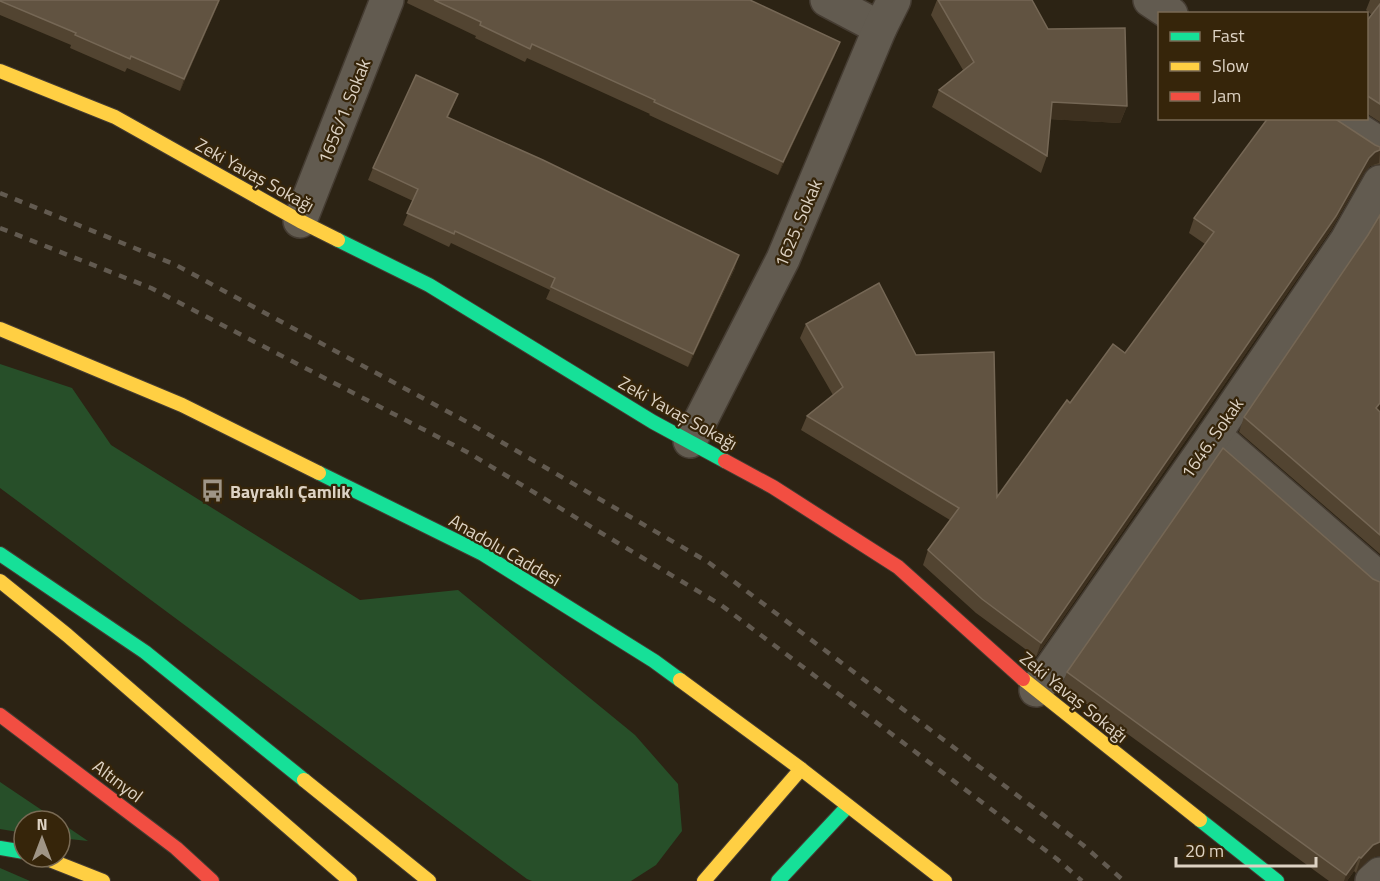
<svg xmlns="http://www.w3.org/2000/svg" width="1380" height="881" font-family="'Titillium Web',sans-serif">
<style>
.green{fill:#274f29}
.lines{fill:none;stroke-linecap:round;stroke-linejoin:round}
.street-casing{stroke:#453c32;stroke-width:36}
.fast-casing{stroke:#453c32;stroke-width:16}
.slow-casing{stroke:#453c32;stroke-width:16}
.jam-casing{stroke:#453c32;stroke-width:16}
.street{stroke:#625b50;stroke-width:33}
.fast{stroke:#16e098;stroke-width:14}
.slow{stroke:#ffcf43;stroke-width:14}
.jam{stroke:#f24e42;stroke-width:14}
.rail{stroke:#625a50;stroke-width:4.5;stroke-dasharray:8 8;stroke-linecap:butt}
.wall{fill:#524431}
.shaded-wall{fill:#3d301f}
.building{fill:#615341;stroke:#756755;stroke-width:1.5}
.labels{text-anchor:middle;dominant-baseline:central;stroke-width:4.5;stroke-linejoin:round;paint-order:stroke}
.street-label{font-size:18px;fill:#ddd2c3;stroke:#36250a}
.poi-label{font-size:18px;font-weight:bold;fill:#ddd2c3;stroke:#36250a;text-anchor:start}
</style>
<rect width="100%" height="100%" fill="#2c2314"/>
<g class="green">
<path d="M0,364L72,388L111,445L360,600L458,590L635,735L678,784L682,831L656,865L631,881H532L527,879L0,488Z"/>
<path d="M0,782L58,821H24V833L0,829Z"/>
<path d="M60,822L88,841L60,838Z"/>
<path d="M0,868L30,881H0Z"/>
</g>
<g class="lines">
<defs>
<g id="street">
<path d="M827,0L880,28"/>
<path d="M1150,0L1171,14"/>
<path d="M1340,118L1380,144"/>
<path d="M300,221L387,0"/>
<path d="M1214,435L1380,579"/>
<path d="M690,441L783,259L880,28L894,0"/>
<path d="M1036,690L1214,435L1347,240L1380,182"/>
<path d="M1372,881L1380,874"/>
</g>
<g id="fast">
<path d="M338,240L429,285L653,422L725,461"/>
<path d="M319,473L483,554L654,661L680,680"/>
<path d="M0,554L145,652L304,780"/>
<path d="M1200,820L1277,881"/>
<path d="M0,848L24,852"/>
<path d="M778,881L848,806"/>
</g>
<g id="slow">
<path d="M0,71L115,117L300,221L338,240"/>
<path d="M0,329L182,405L319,473"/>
<path d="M0,581L67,635L350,881"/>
<path d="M1023,679L1200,820"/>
<path d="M680,680L801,769L945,881"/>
<path d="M304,780L429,881"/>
<path d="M42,857L103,881"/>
<path d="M704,881L801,769"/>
</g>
<g id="jam">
<path d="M725,461L773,487L898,567L1023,679"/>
<path d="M0,715L176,848L212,881"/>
</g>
</defs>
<use href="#street" class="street-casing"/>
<use href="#fast" class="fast-casing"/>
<use href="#slow" class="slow-casing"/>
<use href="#jam" class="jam-casing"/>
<use href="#street" class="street"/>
<use href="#fast" class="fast"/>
<use href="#slow" class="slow"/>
<use href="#jam" class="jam"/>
<g class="rail">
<path d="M0,193L176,265L467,422L708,562L1083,845L1124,881"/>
<path d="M0,228L151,288L467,452L721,605L1057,859L1082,881"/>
</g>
</g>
<g class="wall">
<path d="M0,0H220L180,91L127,68L125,72L70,48L71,45L0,15Z"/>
<path d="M408,0H750L835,55L778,175L649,115L650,114L527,58L525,62L475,38L476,36L407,3Z"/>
<path d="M937,0H1032L1048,29L1127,106L1120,123L1050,119L1047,156L1041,173L932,107L939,90L963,70L931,15Z"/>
<path d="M1370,0H1380V122L1366,113V22L1372,15L1366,10Z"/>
<path d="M458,94L448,118L735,268L688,367L546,299L550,290L451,243L449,247L403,225L413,201L368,180L373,168Z"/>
<path d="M1375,145L1380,147V164L1370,166L1364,173L1331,230L1036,657L976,613L923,565L928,550L950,520L801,430L807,416L833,395L800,338L806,324L916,355L997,497L1070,403L1125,353L1205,244L1189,233L1194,218Z"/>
<path d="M1368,235L1380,412V554L1239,432L1244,417Z"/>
<path d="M1373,579L1380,582V856H1376L1368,860L1356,873L1354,871L1347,881H1329L1062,686L1067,672Z"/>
</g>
<g class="shaded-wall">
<path d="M219,0H220L180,91L184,79Z"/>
<path d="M840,42L835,55L778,175L783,162Z"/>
<path d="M458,94L453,107L442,130L447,117Z"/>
<path d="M1052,102L1127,106L1120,123L1046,119Z"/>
<path d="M1380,150L1379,163L1370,166L1364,173L1331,230L1036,657L1041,643L1369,158L1375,152Z"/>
<path d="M739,255L735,268L688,367L693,354Z"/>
<path d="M1380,403V411L1371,423L1376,408Z"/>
<path d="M1380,842V856H1376L1368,860L1356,873L1361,858L1373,845Z"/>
<path d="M1359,857L1354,871L1347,881H1344L1346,875Z"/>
</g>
<g class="building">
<path d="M0,0H219L184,79L131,56L130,59L75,35L76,33L0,1Z"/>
<path d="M434,0H750L840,42L783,162L654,102L655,100L532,44L530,49L480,25L481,22Z"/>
<path d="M938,0H1032L1048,29L1125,28L1127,106L1052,102L1047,156L939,90L974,62Z"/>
<path d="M1380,4V104L1366,95V22Z"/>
<path d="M416,75L458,94L447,117L543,160L739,255L693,354L551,287L555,278L455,231L454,234L407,213L418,189L373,168Z"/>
<path d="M1268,118H1334L1375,145L1380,147V150L1375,152L1369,158L1336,216L1041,643L982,599L928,550L959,508L807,416L843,387L806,324L879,283L916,355L994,352L997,497L1067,400L1070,403L1113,344L1125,353L1214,232L1194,218Z"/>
<path d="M1380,215V403L1376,408L1380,412V535L1244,417L1368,235Z"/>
<path d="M1223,448L1373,579L1380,582V842L1373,845L1361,858L1359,857L1346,875L1067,672Z"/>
</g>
<defs>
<symbol id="bus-bare" viewBox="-9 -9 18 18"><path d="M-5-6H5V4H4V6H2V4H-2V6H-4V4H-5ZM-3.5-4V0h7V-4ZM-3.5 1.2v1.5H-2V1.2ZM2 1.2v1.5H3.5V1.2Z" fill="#9f9586" stroke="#36250a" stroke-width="2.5" paint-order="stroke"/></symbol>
</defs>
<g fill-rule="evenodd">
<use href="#bus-bare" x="196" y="474" width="33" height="33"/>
</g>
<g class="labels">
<g class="street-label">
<text transform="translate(344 111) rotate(-68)">1656/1. Sokak</text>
<text transform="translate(255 175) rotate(29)">Zeki Yavaş Sokağı</text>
<text transform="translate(798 223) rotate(-67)">1625. Sokak</text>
<text transform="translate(678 413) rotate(29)">Zeki Yavaş Sokağı</text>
<text transform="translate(1212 438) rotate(-55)">1646. Sokak</text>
<text transform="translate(505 550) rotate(30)">Anadolu Caddesi</text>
<text transform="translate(1074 697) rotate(39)">Zeki Yavaş Sokağı</text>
<text transform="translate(118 781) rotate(37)">Altınyol</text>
</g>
<g class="poi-label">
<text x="230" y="491">Bayraklı Çamlık</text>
</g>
</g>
<rect x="1158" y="12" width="210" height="108" fill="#36250a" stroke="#796a54" stroke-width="1.5"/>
<rect x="1170" y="32" width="30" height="9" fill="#16e098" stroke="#796a54" stroke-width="1.5"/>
<text x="1212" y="42" font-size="18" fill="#ddd2c3">Fast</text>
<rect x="1170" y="62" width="30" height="9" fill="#ffcf43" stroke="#796a54" stroke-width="1.5"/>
<text x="1212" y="72" font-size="18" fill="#ddd2c3">Slow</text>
<rect x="1170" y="92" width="30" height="9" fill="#f24e42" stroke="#796a54" stroke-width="1.5"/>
<text x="1212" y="102" font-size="18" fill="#ddd2c3">Jam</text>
<g transform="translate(42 839)"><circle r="28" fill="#36250a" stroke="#796a54" stroke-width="1.5"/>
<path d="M0-4.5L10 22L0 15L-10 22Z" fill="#9f9586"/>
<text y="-9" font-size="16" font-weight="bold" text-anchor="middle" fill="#ddd2c3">N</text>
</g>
<path d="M1176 857v9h140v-9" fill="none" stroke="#ddd2c3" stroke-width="3"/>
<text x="1185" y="857" font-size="18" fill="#ddd2c3" stroke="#36250a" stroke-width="4.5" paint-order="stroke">20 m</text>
</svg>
